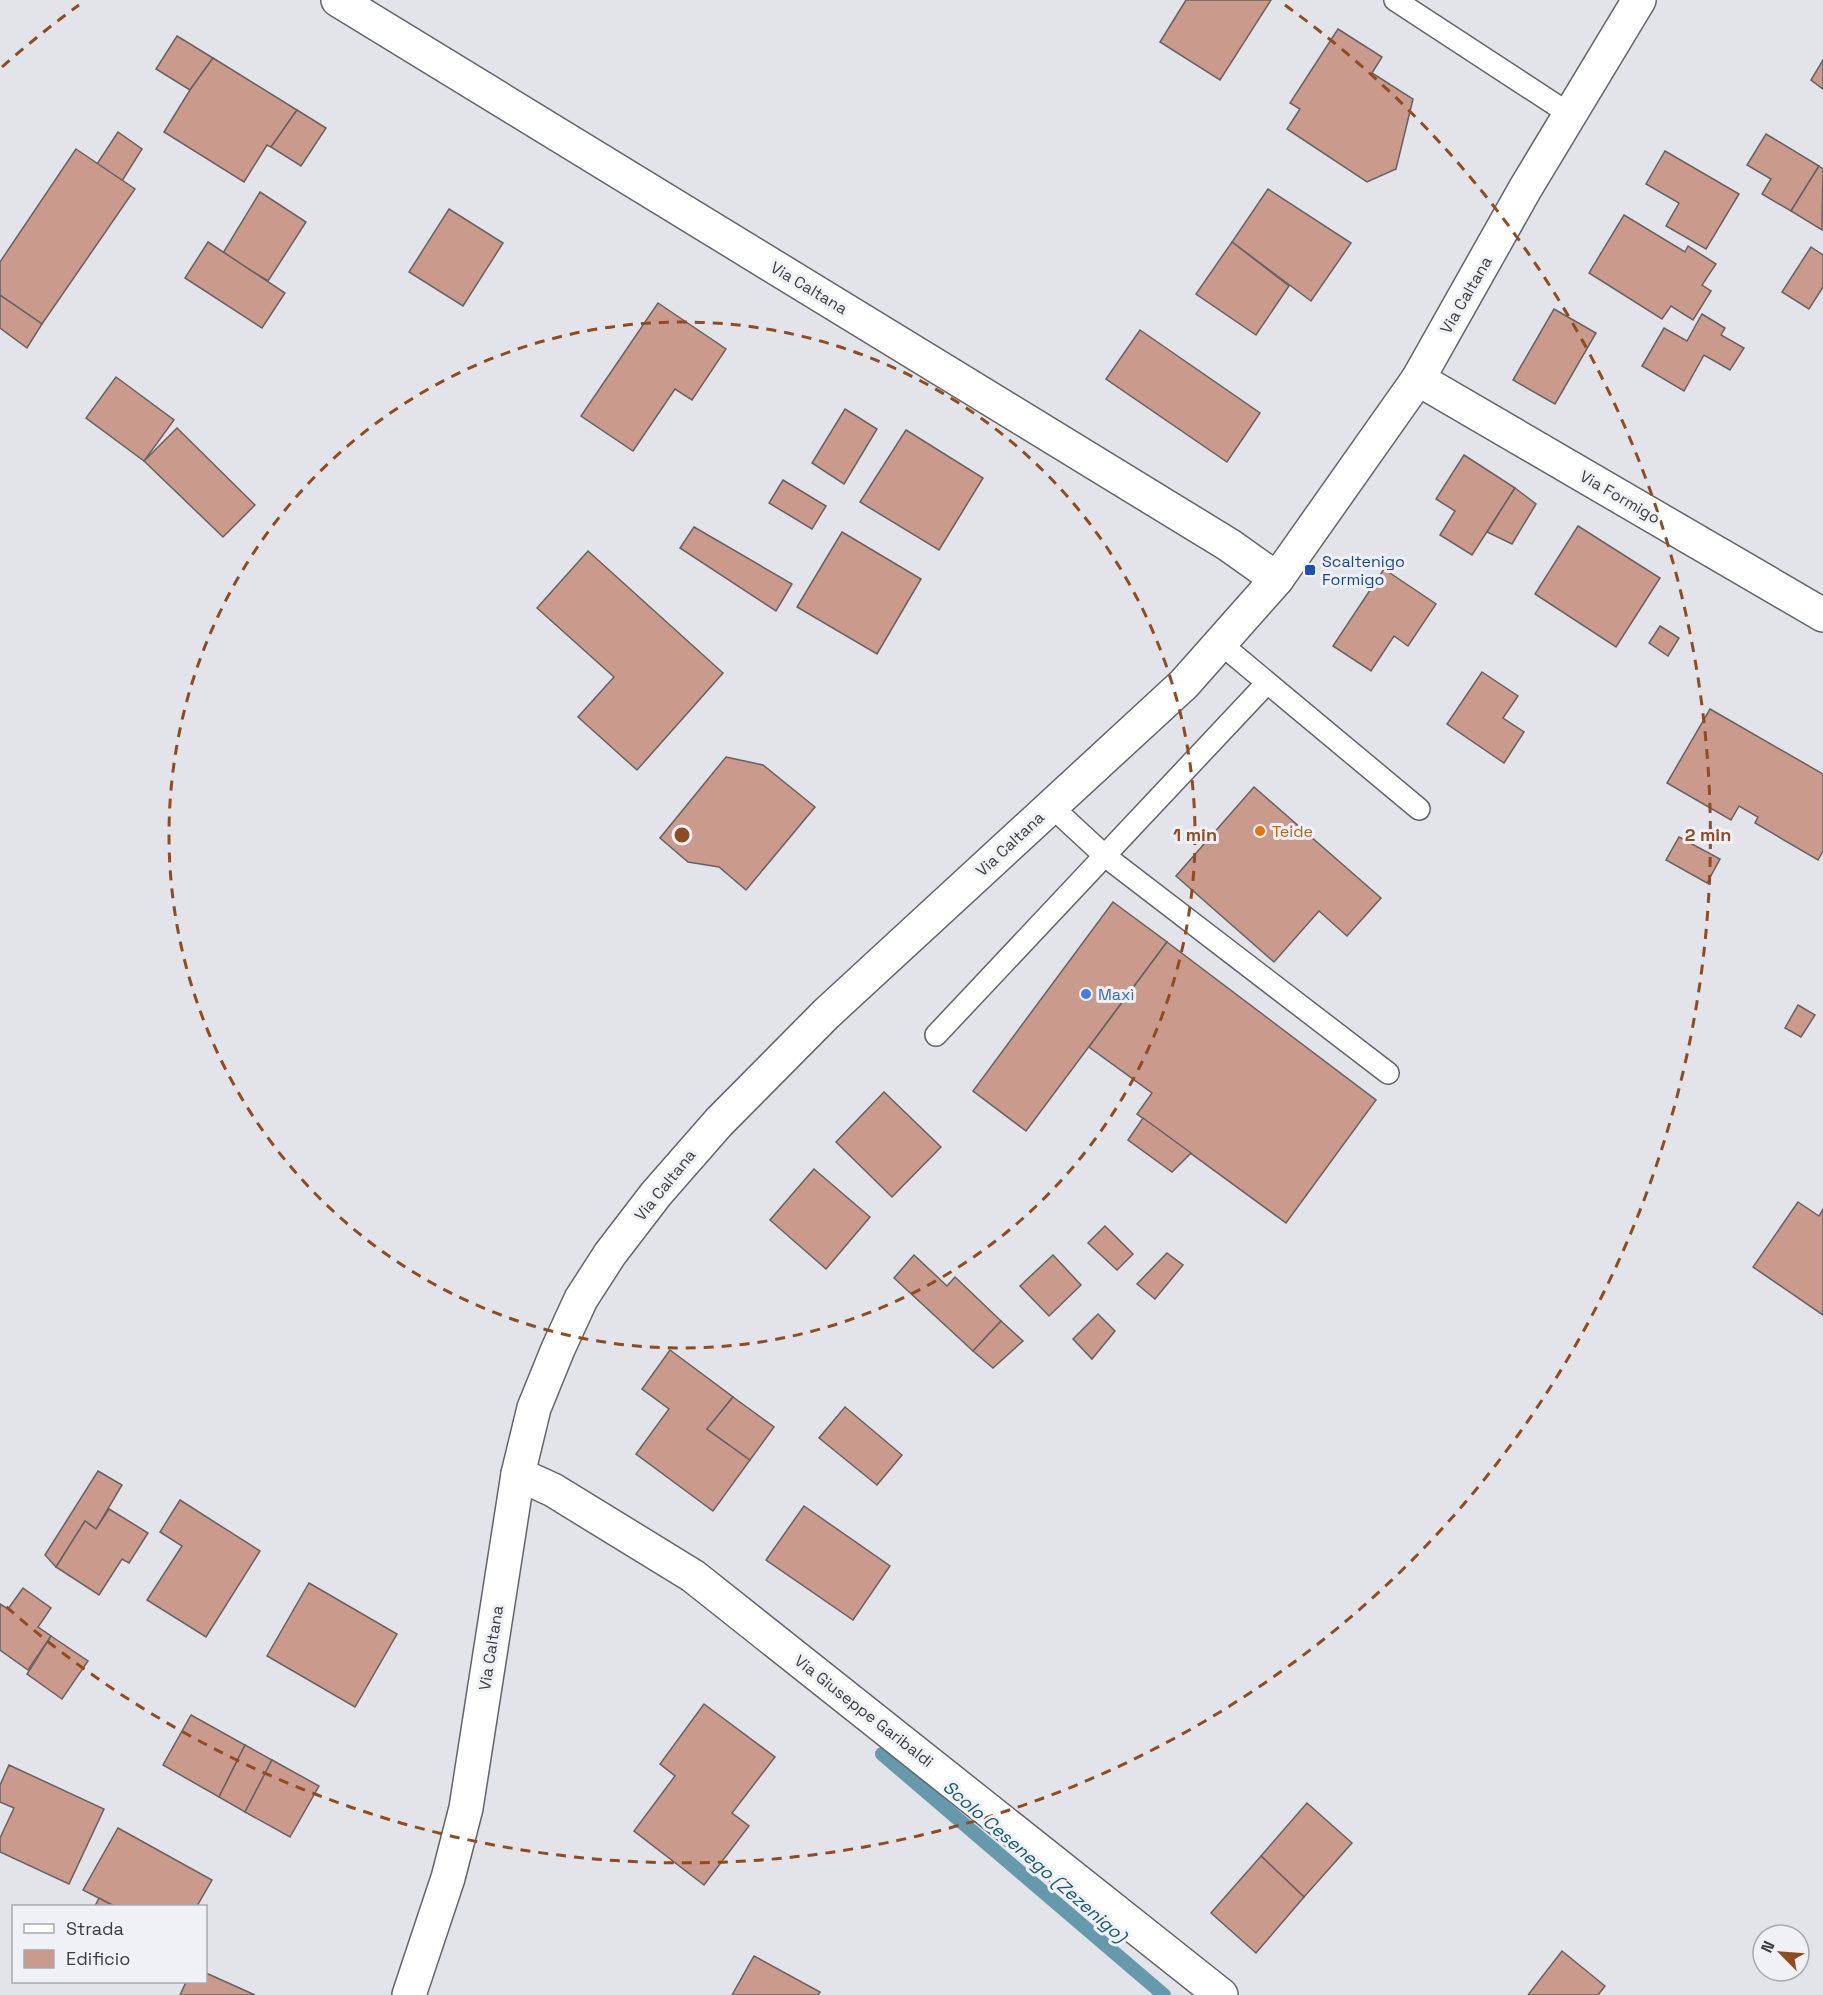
<svg xmlns="http://www.w3.org/2000/svg" width="1823" height="1995" font-family="'Space Grotesk',sans-serif">
<style>
.lines{fill:none;stroke-linecap:round;stroke-linejoin:round}
.stream{stroke:#6799ad;stroke-width:14}
.building{fill:#ca9a8d;stroke:#686160;stroke-width:1.5}
.lane-casing{stroke:#63646a;stroke-width:24}
.street-casing{stroke:#63646a;stroke-width:36}
.secondary-casing{stroke:#63646a;stroke-width:36}
.lane{stroke:#fff;stroke-width:21}
.street{stroke:#fff;stroke-width:33}
.secondary{stroke:#fff;stroke-width:33}
.ring{fill:none;stroke:#904c20;stroke-width:3;stroke-dasharray:10 8}
.transit-dot{fill:#1a4fb4;stroke:#eff1f7;stroke-width:2}
.food-dot{fill:#e8710a;stroke:#eff1f7;stroke-width:2}
.shop-dot{fill:#3f7fe0;stroke:#eff1f7;stroke-width:2}
.labels{text-anchor:middle;dominant-baseline:central;stroke-width:6;stroke-linejoin:round;paint-order:stroke}
.street-label{font-size:16px;fill:#3c3c3f;stroke:#eff1f7}
.transit-label{font-size:16px;fill:#164399;stroke:#eff1f7;text-anchor:start}
.food-label{font-size:16px;fill:#c56008;stroke:#eff1f7;text-anchor:start}
.shop-label{font-size:16px;fill:#366cbe;stroke:#eff1f7;text-anchor:start}
.water-label{font-size:18px;font-style:italic;fill:#15586d;stroke:#eff1f7}
.centre{fill:#904c20;stroke:#eff1f7;stroke-width:3}
.ring-label{font-size:18px;text-anchor:middle;font-weight:bold;fill:#904c20;stroke:#eff1f7;stroke-width:6;stroke-linejoin:round;paint-order:stroke}
</style>
<rect width="100%" height="100%" fill="#e2e4ea"/>
<g class="lines">
<path class="stream" d="M882,1754L1164,1995"/>
</g>
<g class="building">
<path d="M1186,0H1271L1220,80L1160,42Z"/>
<path d="M1338,29L1382,57L1372,73L1413,99L1396,169L1367,182L1287,129L1300,109L1290,103Z"/>
<path d="M177,36L213,58L190,90L156,69Z"/>
<path d="M213,58L297,110L271,147L267,145L244,182L164,132L190,90Z"/>
<path d="M1823,60V89L1811,80Z"/>
<path d="M297,110L326,128L301,166L271,147Z"/>
<path d="M118,132L142,149L122,181L97,164Z"/>
<path d="M1766,134L1819,166L1791,211L1762,194L1771,179L1747,165Z"/>
<path d="M76,149L135,189L42,324L0,295V262Z"/>
<path d="M1665,151L1739,194L1706,249L1666,226L1679,203L1646,184Z"/>
<path d="M1819,166L1823,169L1822,230L1791,211Z"/>
<path d="M1268,189L1351,243L1311,301L1232,242Z"/>
<path d="M260,192L306,222L268,281L223,253Z"/>
<path d="M449,209L503,243L463,306L409,272Z"/>
<path d="M1624,215L1685,252L1688,246L1716,264L1702,285L1711,291L1693,320L1671,306L1662,319L1589,273Z"/>
<path d="M208,242L285,293L262,328L185,278Z"/>
<path d="M1232,242L1289,286L1256,335L1196,294Z"/>
<path d="M1811,247L1823,255V287L1809,309L1782,292Z"/>
<path d="M0,295L42,324L27,348L0,328Z"/>
<path d="M658,303L726,349L692,400L675,389L633,451L581,416Z"/>
<path d="M1554,309L1596,333L1555,404L1513,380Z"/>
<path d="M1702,314L1725,328L1721,335L1744,348L1730,370L1704,355L1684,391L1642,366L1664,328L1687,341Z"/>
<path d="M1140,330L1260,413L1227,462L1106,379Z"/>
<path d="M116,377L174,420L144,461L86,418Z"/>
<path d="M845,409L877,429L844,484L812,463Z"/>
<path d="M177,428L255,505L223,537L144,461Z"/>
<path d="M906,430L983,478L939,550L860,502Z"/>
<path d="M1464,455L1515,488L1472,555L1440,535L1455,511L1436,499Z"/>
<path d="M783,480L826,506L812,529L769,503Z"/>
<path d="M1515,488L1536,504L1512,544L1487,532Z"/>
<path d="M1578,526L1660,578L1616,647L1535,594Z"/>
<path d="M694,527L792,584L776,611L680,548Z"/>
<path d="M842,532L921,579L877,654L797,607Z"/>
<path d="M588,551L723,673L637,770L578,717L614,677L537,608Z"/>
<path d="M1384,569L1436,604L1408,646L1394,636L1371,671L1333,646Z"/>
<path d="M1660,626L1679,638L1668,656L1649,643Z"/>
<path d="M1482,672L1518,696L1503,718L1524,732L1504,763L1447,724Z"/>
<path d="M1710,709L1823,774V851L1818,860L1755,823L1758,817L1739,806L1731,820L1667,783Z"/>
<path d="M726,757L763,765L815,807L746,890L719,867L688,862L660,838Z"/>
<path d="M1254,787L1381,898L1347,936L1319,911L1274,962L1176,876Z"/>
<path d="M1679,837L1720,859L1707,883L1666,860Z"/>
<path d="M1113,902L1167,942L1026,1131L973,1091Z"/>
<path d="M1167,942L1376,1100L1286,1223L1137,1114L1152,1093L1089,1047Z"/>
<path d="M1798,1005L1815,1015L1801,1037L1785,1028Z"/>
<path d="M884,1092L941,1147L892,1197L836,1142Z"/>
<path d="M1143,1118L1191,1153L1172,1172L1128,1140Z"/>
<path d="M814,1169L870,1217L826,1269L770,1220Z"/>
<path d="M1798,1202L1819,1216L1823,1209V1315L1753,1267Z"/>
<path d="M1105,1226L1133,1254L1117,1270L1088,1243Z"/>
<path d="M1167,1253L1183,1265L1155,1299L1137,1284Z"/>
<path d="M914,1255L947,1286L955,1277L1001,1321L973,1351L894,1278Z"/>
<path d="M1053,1255L1081,1285L1049,1316L1020,1286Z"/>
<path d="M1098,1314L1115,1331L1092,1359L1073,1339Z"/>
<path d="M1001,1321L1023,1341L993,1368L973,1351Z"/>
<path d="M670,1350L733,1397L707,1429L750,1460L713,1511L636,1454L669,1409L642,1389Z"/>
<path d="M733,1397L774,1427L750,1460L707,1429Z"/>
<path d="M845,1407L902,1455L877,1485L819,1438Z"/>
<path d="M98,1471L122,1485L96,1529L85,1521L56,1567L45,1555Z"/>
<path d="M180,1500L260,1551L206,1637L147,1600L182,1546L160,1532Z"/>
<path d="M804,1506L890,1566L853,1620L766,1560Z"/>
<path d="M109,1509L148,1533L129,1563L122,1559L99,1595L56,1567L85,1521L96,1529Z"/>
<path d="M309,1583L397,1634L355,1707L267,1656Z"/>
<path d="M23,1588L51,1608L38,1627L51,1636L28,1670L0,1650V1604L8,1609Z"/>
<path d="M51,1636L88,1661L62,1699L27,1674Z"/>
<path d="M704,1704L775,1757L732,1813L749,1826L704,1885L634,1831L675,1776L660,1764Z"/>
<path d="M191,1715L245,1745L219,1797L163,1765Z"/>
<path d="M245,1745L272,1760L245,1812L219,1797Z"/>
<path d="M272,1760L319,1786L290,1837L245,1812Z"/>
<path d="M9,1765L104,1809L69,1884L0,1852V1838L14,1808L0,1802V1785Z"/>
<path d="M1307,1803L1352,1843L1304,1897L1261,1856Z"/>
<path d="M118,1828L212,1880L197,1906H114L83,1890Z"/>
<path d="M1261,1856L1304,1897L1256,1953L1211,1913Z"/>
<path d="M99,1898L114,1906H95Z"/>
<path d="M1562,1951L1605,1986L1598,1995H1528Z"/>
<path d="M754,1956L820,1992L818,1995H732Z"/>
<path d="M206,1973L255,1995H180L186,1982H206Z"/>
</g>
<g class="lines">
<defs>
<g id="lane">
<path d="M1395,0L1571,115"/>
<path d="M1221,644L1419,809"/>
<path d="M1051,806L1105,856L1388,1073"/>
<path d="M936,1035L1267,683"/>
</g>
<g id="street">
<path d="M338,0L1229,545L1277,579"/>
<path d="M1418,379L1823,615"/>
<path d="M518,1474L553,1490L693,1576L1221,1995"/>
</g>
<path id="secondary" d="M409,1995L448,1878L466,1808L518,1474L534,1408L558,1349L581,1299L610,1254L656,1194L719,1122L826,1014L1184,684L1277,579L1418,379L1525,189L1639,0"/>
</defs>
<use href="#lane" class="lane-casing"/>
<use href="#street" class="street-casing"/>
<use href="#secondary" class="secondary-casing"/>
<use href="#lane" class="lane"/>
<use href="#street" class="street"/>
<use href="#secondary" class="secondary"/>
</g>
<g class="ring">
<circle cx="682" cy="835" r="513"/>
<path d="M2 67A1026 1026 0 0 1 79 5M1285 5A1026 1026 0 1 1 2 1603"/>
</g>
<rect class="transit-dot" x="1304" y="564" width="12" height="12" rx="3"/>
<circle class="food-dot" cx="1260" cy="831" r="6"/>
<circle class="shop-dot" cx="1086" cy="994" r="6"/>
<g class="labels">
<g class="street-label">
<text transform="translate(809 288) rotate(31)">Via Caltana</text>
<text transform="translate(1466 295) rotate(-60)">Via Caltana</text>
<text transform="translate(1620 497) rotate(30)">Via Formigo</text>
<text transform="translate(1010 844) rotate(-43)">Via Caltana</text>
<text transform="translate(665 1185) rotate(-51)">Via Caltana</text>
<text transform="translate(491 1648) rotate(-81)">Via Caltana</text>
<text transform="translate(864 1711) rotate(38)">Via Giuseppe Garibaldi</text>
</g>
<g class="transit-label">
<text x="1322" y="561">Scaltenigo<tspan x="1322" dy="18">Formigo</tspan></text>
</g>
<g class="food-label">
<text x="1272" y="831">Teide</text>
</g>
<g class="shop-label">
<text x="1098" y="994">Maxì</text>
</g>
<g class="water-label">
<text transform="translate(1035 1861) rotate(41)">Scolo Cesenego (Zezenigo)</text>
</g>
</g>
<circle cx="682" cy="835" r="9" class="centre"/>
<g class="ring-label">
<text x="1195" y="841">1 min</text>
<text x="1708" y="841">2 min</text>
</g>
<rect x="12" y="1905" width="195" height="78" fill="#eff1f7" stroke="#a7a9ad" stroke-width="1.5"/>
<rect x="24" y="1924" width="30" height="9" fill="#ffffff" stroke="#a7a9ad" stroke-width="1.5"/>
<text x="66" y="1935" font-size="18" fill="#3c3c3f">Strada</text>
<rect x="24" y="1950" width="30" height="18" fill="#ca9a8d" stroke="#a7a9ad" stroke-width="1.5"/>
<text x="66" y="1965" font-size="18" fill="#3c3c3f">Edificio</text>
<g transform="translate(1781 1953) rotate(295)"><circle r="28" fill="#eff1f7" stroke="#a7a9ad" stroke-width="1.5"/>
<path d="M0-4.5L10 22L0 15L-10 22Z" fill="#904c20"/>
<text y="-9" font-size="16" font-weight="bold" text-anchor="middle" fill="#3c3c3f">N</text>
</g>
</svg>
